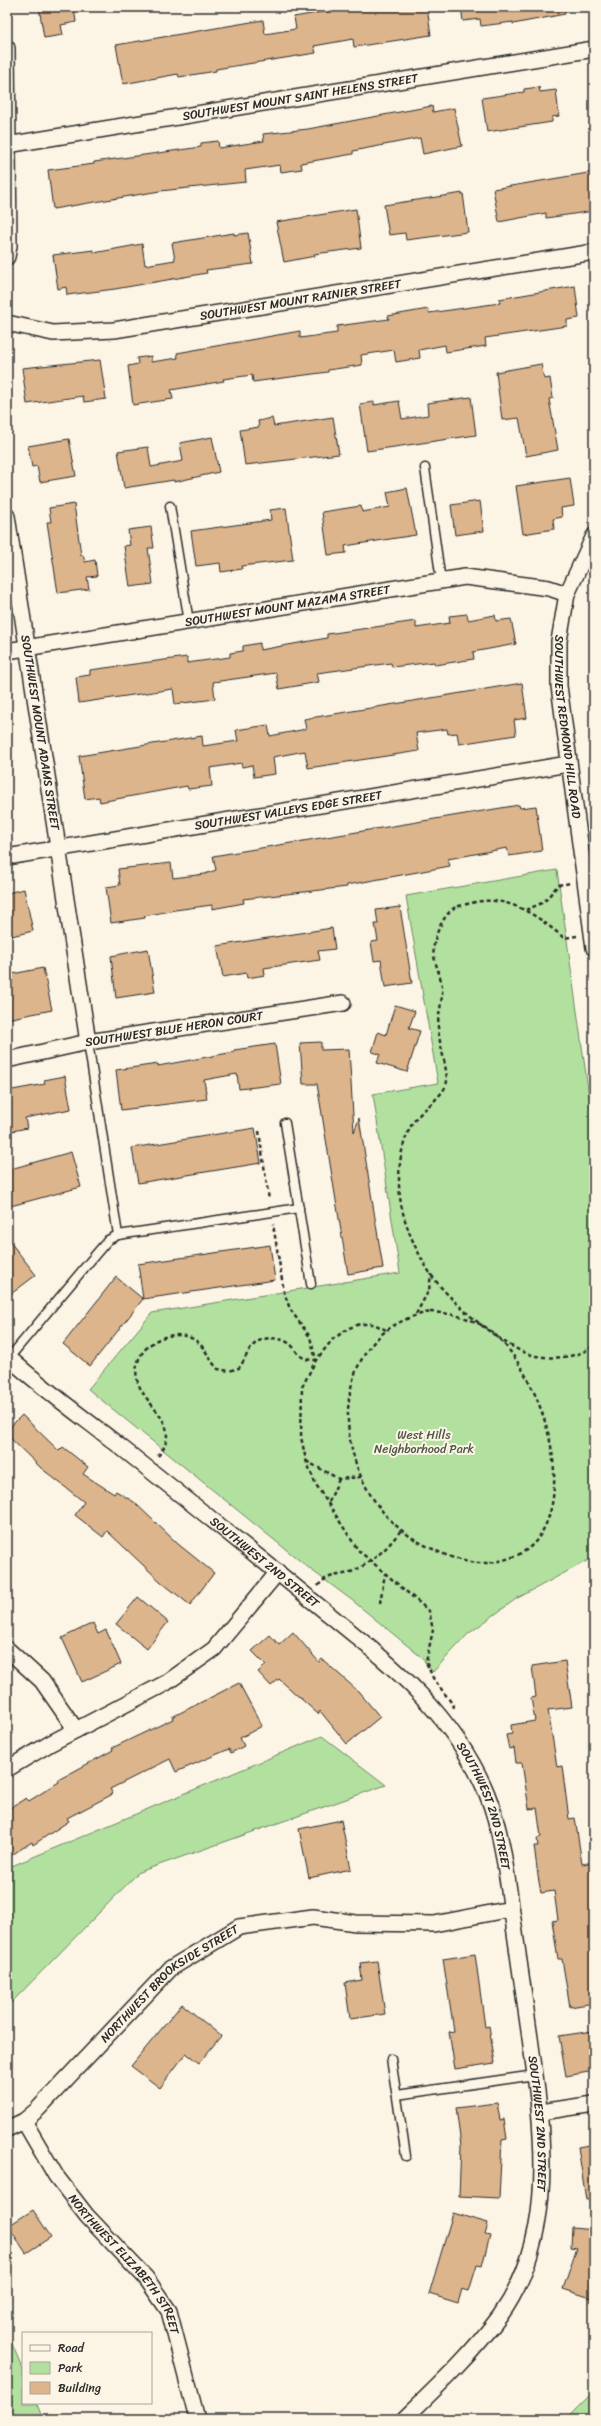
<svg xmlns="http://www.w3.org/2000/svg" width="601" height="2426" font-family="Sriracha,sans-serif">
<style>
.green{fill:#b2e19f;stroke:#6e8665}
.building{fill:#dcb58d;stroke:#2b2b2b}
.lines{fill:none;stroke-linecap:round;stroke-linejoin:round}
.service-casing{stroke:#2b2b2b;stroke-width:11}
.minor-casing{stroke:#2b2b2b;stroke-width:18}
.path{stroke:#2b2b2b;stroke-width:2.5;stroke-dasharray:4 3;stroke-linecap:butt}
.service{stroke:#fcf5e5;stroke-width:8}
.minor{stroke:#fcf5e5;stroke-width:15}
.labels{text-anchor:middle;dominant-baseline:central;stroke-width:4;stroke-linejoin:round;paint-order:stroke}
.street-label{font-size:12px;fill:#2b2b2b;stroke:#fcf5e5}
.park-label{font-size:12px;fill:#4d5848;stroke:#fcf5e5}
</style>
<rect width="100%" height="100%" fill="#fcf5e5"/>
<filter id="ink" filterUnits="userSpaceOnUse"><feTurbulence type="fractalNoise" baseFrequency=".025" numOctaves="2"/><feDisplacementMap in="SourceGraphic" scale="8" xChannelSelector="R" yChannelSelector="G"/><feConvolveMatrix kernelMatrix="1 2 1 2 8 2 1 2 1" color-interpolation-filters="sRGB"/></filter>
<g filter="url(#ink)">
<g class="green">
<path d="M557,870L594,1131V1557L516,1599L468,1634L433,1672L420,1656L353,1601L310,1569L88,1389L152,1313L400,1273L373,1094L438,1083L406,896Z"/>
<path d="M322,1736L386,1785L139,1872L7,2007V1868Z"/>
<path d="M7,2332L23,2370V2403H37L43,2419H7Z"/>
<path d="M594,2391V2419H566Z"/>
</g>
<g class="building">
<path d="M39,7H74L76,22L61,25L63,35L44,38Z"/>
<path d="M350,7H427L431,35L354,47L353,39L314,46L316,53L216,69V71L179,77L178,74L123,84L116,45L263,20L265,34L296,29L294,17Z"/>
<path d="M461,7H564L565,14L513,24V22L481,26L480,19L463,21Z"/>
<path d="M539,87L540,92L556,90L559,116L552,117V122L487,132L482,98L524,92V89Z"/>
<path d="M432,106L433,112L454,108L462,146L423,154L420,138L353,151V154L301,163L302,169L281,172L280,165L245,170L246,182L160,191L53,209L48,170L94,164V162L201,147V143L218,141L219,148L264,141L263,134L308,129Z"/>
<path d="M594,172V211L546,218V213L499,222L493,189Z"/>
<path d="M463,193L468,232L406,240L405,233L389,235L384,205Z"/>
<path d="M356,209L361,248L314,254L315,256L284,262L276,222Z"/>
<path d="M234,233V235L248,233L253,264L206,270L207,273L115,289L67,295L66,287L58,289L53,255L94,250V253L142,244L145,265L175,260L172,243Z"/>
<path d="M575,286L579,318L567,320V326L485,338L486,346L446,352L445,345L419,350L420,358L396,362L394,350L361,355L362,365L328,370V372L253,382L252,375L223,379L224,381L171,390L173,399L133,405L128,366L138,364L137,358L151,356V362L178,358L177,353L300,331V338L337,333V326L389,319L388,316L428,309L429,313L500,303L499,299Z"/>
<path d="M100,360L106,399L84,402L83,396L27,404L22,368Z"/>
<path d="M541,364L544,379L550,378L553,398L549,399L558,450L526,456L519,418L502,420L496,372Z"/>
<path d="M471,397L476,435L367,451L360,404L374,402V405L399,401L402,419L428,415L427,403Z"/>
<path d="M333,417L339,454L245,465L240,430L259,427L258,421L272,418L274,426Z"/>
<path d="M212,437L219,472L174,482V480L124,488L118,451L148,447L151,467L183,461L180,443Z"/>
<path d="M69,439L76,476L40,482L37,466L32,467L28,446Z"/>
<path d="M570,478L574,506L561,508L562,517L553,519L554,529L523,534L516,486Z"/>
<path d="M407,488L416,535L345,546L346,553L328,555L322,512L361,506L362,512L390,507L387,492Z"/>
<path d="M480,501L484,531L455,535L451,505Z"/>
<path d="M74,504L81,555H83L85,562L95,560L97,576L87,577L89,589L58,593L47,522H51L49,508Z"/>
<path d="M286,508L293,560L241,566L242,569L221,572L220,563L196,566L191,531L271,520L270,510Z"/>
<path d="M151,527L154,548H148L153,584L130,587L124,546L130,545L128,530Z"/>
<path d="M467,614L468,620L495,615L496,621L511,619L516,644L473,652L474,659L435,665L434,662L392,667L391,663L317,673L319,682L279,689L276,673L213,682L215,699L175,704L173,689L79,703L76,677L90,675V670L187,657V663L230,657V653L243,651V646L260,643V650L327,638V634L416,621V628L450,623L449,616Z"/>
<path d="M522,683L527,718L514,720L516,735L459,744L457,733L448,734L447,729L416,733L419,751L308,768L305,751L273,757L275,774L254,777L252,765L242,767L241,763L210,768L212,786L188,789L187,786L100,802L99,797L85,799L79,756L202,736L203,746L238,741L236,730L268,725L270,736L306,729L304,719Z"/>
<path d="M519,805L520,808L536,806L542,851L509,856L507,848L448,859L450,866L347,885V887L243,899L244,903L212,909V905L175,910L144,916L145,918L111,923L106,887L120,885L118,869L171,863L173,878L205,874L216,870L213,856Z"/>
<path d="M24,889L33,931L7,937V893Z"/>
<path d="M400,907L412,983L385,987L381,960L374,961L371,942L378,941L375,924H378L376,910Z"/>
<path d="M332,928L335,949L318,951L320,960L264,968L265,975L247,978L246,973L223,977L217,946Z"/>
<path d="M148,949L155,992L116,998L111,956Z"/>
<path d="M43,968L52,1010L7,1019V975Z"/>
<path d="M395,1005L415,1011L409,1028L420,1031L407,1072L377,1063L380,1054L372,1052L378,1032L386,1035Z"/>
<path d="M321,1042V1050L349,1049L354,1132L359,1118L383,1268L348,1274L317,1084H303L300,1043Z"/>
<path d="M275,1044L281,1084L239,1089L237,1074L204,1080L207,1099L121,1110L116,1070L158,1064V1066L234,1052V1050Z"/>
<path d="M65,1076L71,1109L25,1118L27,1128L7,1132V1091L45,1084L44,1080Z"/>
<path d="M255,1128L261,1163L138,1183L132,1148Z"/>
<path d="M71,1152L81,1187L7,1207V1170Z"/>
<path d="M7,1238L36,1275L7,1297Z"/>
<path d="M270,1245L275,1280L143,1299L138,1264Z"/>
<path d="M116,1277L143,1299L90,1366L63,1344Z"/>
<path d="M22,1415L59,1451L63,1447L88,1467L83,1474L114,1494L116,1491L134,1502L178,1544L214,1573L190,1605L160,1581L107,1531L103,1537L75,1515L84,1502L41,1468L7,1435V1430Z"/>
<path d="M138,1597L168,1622L147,1649L116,1624Z"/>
<path d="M93,1623L98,1634L106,1630L121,1664L82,1682L62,1638Z"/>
<path d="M293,1632L319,1662L322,1659L358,1691L380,1717L347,1744L320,1711L318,1714L279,1679L271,1686L258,1672L266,1665L252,1651L270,1635L279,1645Z"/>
<path d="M565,1661L572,1707L548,1710L557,1767L562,1766L569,1819L575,1818L582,1864L594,1862V2003L570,2007L562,1959H558L552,1921L558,1920L554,1891L541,1893L538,1876L534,1846H538L537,1838L541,1837L537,1808L529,1809L522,1763H516L514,1748L509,1749L506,1735L512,1734L511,1725L535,1721L531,1698L536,1697L532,1666Z"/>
<path d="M239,1683L262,1726L240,1738L244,1746L231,1753L229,1749L176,1772L170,1759L110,1789L113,1794L67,1818L69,1821L33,1845L32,1842L7,1858V1810L26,1798L29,1801L59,1782L58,1780L113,1750L112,1748L173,1719L172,1717Z"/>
<path d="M341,1820L351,1869L309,1878L299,1829Z"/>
<path d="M475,1954L485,2027L489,2026L495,2063L455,2069L449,2032L454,2031L443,1959Z"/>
<path d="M377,1961L385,2014L350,2019L345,1983L362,1980L360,1963Z"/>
<path d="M182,2004L221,2036L199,2063L186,2053L160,2088L131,2066Z"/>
<path d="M593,2031L594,2071L566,2076L559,2036Z"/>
<path d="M497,2103L500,2120L504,2119L507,2139L502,2140L499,2198L459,2196L461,2145L456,2108Z"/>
<path d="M594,2144V2199L586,2200L578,2147Z"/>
<path d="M33,2210L51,2237L26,2253L8,2226Z"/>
<path d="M453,2213L488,2223L485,2234L490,2235L482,2266L477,2265L469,2291L462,2289L458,2303L429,2294Z"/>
<path d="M572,2228L594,2230V2299L563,2289L577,2248L571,2247Z"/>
</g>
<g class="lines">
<defs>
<g id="service">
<path d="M425,468L441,581"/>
<path d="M170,506L189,622"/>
<path d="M88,1042L118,1235"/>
<path d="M285,1123L311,1284"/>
<path d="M9,1358L96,1254L108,1240L118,1235L299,1208"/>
<path d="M391,2059L406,2156"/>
<path d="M397,2095L535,2075"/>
</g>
<g id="minor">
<path d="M7,48L9,246L7,257"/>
<path id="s1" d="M7,145L594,49"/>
<path id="s2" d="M7,323L53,333L114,330L594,252"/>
<path id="s3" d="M7,516L88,1042"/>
<path id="s4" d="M594,536L567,594L559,641V686L594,948"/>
<path id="s5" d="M7,651L465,577L549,588L567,594"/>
<path id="s6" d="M7,857L568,764"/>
<path id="s7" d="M7,1060L88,1042L343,1003"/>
<path id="s8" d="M7,1356C43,1389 84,1418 122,1448C185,1498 248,1548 310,1599C380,1656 451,1707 487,1794C501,1829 506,1869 511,1905C517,1949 524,1994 530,2038C543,2130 558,2235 500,2316C472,2354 438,2386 404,2419"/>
<path d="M7,1649L42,1681L76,1730"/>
<path d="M7,1769L51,1743L166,1683L214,1649L278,1572"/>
<path d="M541,2112L594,2104"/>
<path id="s9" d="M24,2121L56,2176L87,2216L146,2278L169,2311L197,2419"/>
<path id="s10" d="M7,2129L24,2121L37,2110L171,1968L239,1927L313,1917L356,1923L434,1924L511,1909"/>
</g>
</defs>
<use href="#service" class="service-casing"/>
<use href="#minor" class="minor-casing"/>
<g class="path">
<path d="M526,910L544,902L558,885L571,883"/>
<path d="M577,936L564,938C539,917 510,895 475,902C469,904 460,905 454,908C442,916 431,942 434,956C436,967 441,976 442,987C443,1001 438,1013 438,1026C439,1045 446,1062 447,1080C447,1095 420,1110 412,1124C402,1142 399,1162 399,1182C399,1214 413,1246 430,1273C446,1298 503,1348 532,1355C552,1360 577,1358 594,1346"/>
<path d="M259,1131L269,1200"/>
<path d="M430,1312C451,1313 474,1318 491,1331C540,1372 579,1489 535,1542C523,1556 504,1561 487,1563C468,1564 451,1558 435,1550C410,1539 389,1523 374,1500C329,1434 339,1329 430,1312Z"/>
<path d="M416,1314L429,1290L431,1274"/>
<path d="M386,1330L374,1324H360L349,1328L333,1339L316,1360L302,1387L301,1437L306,1460L315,1483L358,1550L429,1611L433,1630L426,1662L433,1678L454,1706L453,1708"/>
<path d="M158,1456C185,1423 143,1407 137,1379C131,1349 165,1327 191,1338C205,1344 208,1359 218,1369L229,1371L239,1368C246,1359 249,1346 259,1341C268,1336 284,1338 291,1345C296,1349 297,1355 304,1358C307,1360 312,1360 316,1360L310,1337L290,1309L284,1292L273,1224"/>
<path d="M306,1461L339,1479L361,1477"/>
<path d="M329,1502L339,1479"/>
<path d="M318,1586C328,1573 338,1577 351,1572C373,1562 388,1548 401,1530"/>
<path d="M380,1603L385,1574"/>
</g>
<use href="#service" class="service"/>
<use href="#minor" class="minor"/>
</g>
</g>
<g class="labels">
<g class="street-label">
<text stroke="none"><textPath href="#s1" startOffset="297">SOUTHWEST MOUNT SAINT HELENS STREET</textPath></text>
<text stroke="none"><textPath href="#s2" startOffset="297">SOUTHWEST MOUNT RAINIER STREET</textPath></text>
<text stroke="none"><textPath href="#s5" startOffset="284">SOUTHWEST MOUNT MAZAMA STREET</textPath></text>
<text stroke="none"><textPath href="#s4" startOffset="198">SOUTHWEST REDMOND HILL ROAD</textPath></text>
<text stroke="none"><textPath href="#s3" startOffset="219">SOUTHWEST MOUNT ADAMS STREET</textPath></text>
<text stroke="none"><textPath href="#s6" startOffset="285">SOUTHWEST VALLEYS EDGE STREET</textPath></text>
<text stroke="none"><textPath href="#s7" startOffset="170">SOUTHWEST BLUE HERON COURT</textPath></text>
<text stroke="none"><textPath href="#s8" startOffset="330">SOUTHWEST 2ND STREET</textPath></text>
<text stroke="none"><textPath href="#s8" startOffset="665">SOUTHWEST 2ND STREET</textPath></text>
<text stroke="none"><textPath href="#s10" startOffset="220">NORTHWEST BROOKSIDE STREET</textPath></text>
<text stroke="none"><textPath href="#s8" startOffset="989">SOUTHWEST 2ND STREET</textPath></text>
<text stroke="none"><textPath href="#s9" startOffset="176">NORTHWEST ELIZABETH STREET</textPath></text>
</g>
<g class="park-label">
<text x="424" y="1435">West Hills<tspan x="424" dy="14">Neighborhood Park</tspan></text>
</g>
</g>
<rect width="601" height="2426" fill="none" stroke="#fcf5e5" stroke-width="24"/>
<rect x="12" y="12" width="577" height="2402" fill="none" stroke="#2b2b2b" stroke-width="1.5" filter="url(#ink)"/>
<rect x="22" y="2332" width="130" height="72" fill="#fcf5e5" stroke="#a8a49b"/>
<rect x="30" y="2345" width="20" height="6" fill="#fcf5e5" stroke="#a8a49b"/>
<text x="58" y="2352" font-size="12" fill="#2b2b2b">Road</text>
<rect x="30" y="2362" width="20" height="12" fill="#b2e19f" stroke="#a8a49b"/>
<text x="58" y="2372" font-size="12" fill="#2b2b2b">Park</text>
<rect x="30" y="2382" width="20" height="12" fill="#dcb58d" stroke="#a8a49b"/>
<text x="58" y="2392" font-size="12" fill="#2b2b2b">Building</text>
</svg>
